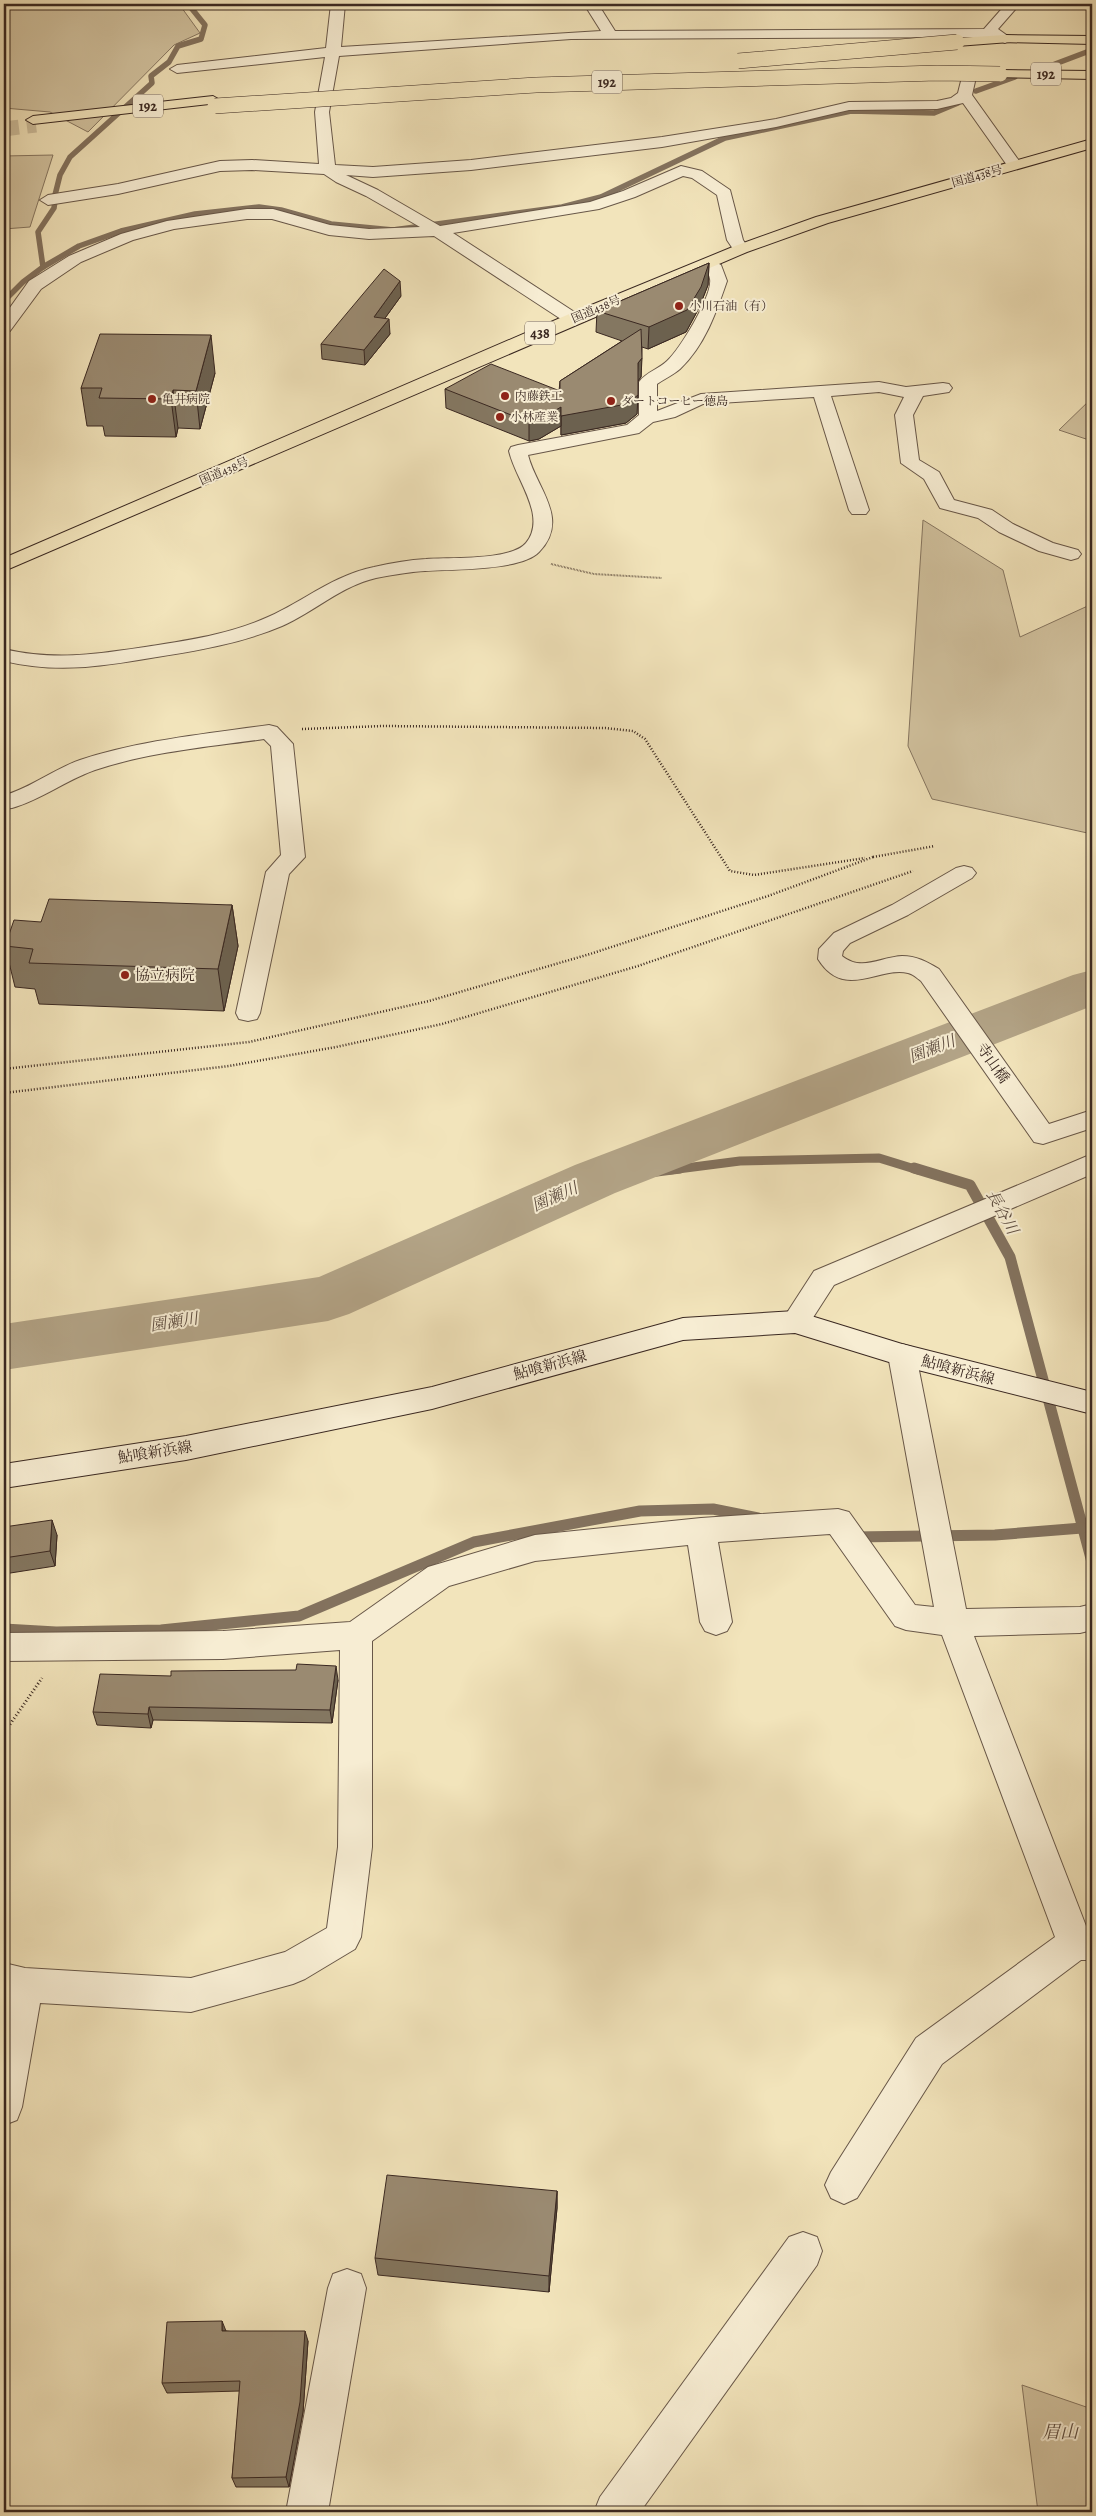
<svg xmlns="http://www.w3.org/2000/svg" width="1096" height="2516" font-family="Alegreya,'Noto Serif JP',serif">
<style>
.green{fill:#d3c4a1;stroke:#867661}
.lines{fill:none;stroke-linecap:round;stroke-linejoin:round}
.stream-far2{stroke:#83725e;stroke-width:5.5}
.stream-far1{stroke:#83725e;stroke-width:9}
.stream{stroke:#83725e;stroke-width:11}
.river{fill:#b3a487;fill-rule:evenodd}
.motorway-tunnel{stroke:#cdbe9c;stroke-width:15;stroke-dasharray:15 8;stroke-linecap:butt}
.service-casing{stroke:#685748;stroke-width:2}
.minor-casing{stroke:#685748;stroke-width:2}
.secondary-casing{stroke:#3a2821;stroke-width:2}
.trunk-casing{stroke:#3a2821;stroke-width:2}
.motorway-casing{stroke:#3a2821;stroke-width:2}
.path-far2{stroke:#3a2821;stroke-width:2;stroke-dasharray:0.5 1;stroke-linecap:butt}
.path-far1{stroke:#3a2821;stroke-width:2.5;stroke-dasharray:1 2;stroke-linecap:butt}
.path{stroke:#3a2821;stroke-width:3;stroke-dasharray:1 2.5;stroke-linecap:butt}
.service{fill:#f7edd3;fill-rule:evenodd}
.minor{fill:#f7edd3;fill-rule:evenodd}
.secondary{fill:#f7edd3;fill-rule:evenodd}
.trunk{fill:#f2e4bb;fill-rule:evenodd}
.motorway{fill:#f2e4bb;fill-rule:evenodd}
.motorway-bridge-casing{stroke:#3a2821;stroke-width:16;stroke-linecap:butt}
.motorway-bridge{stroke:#f2e4bb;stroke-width:15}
.wall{fill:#847761;stroke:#3a2821}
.shaded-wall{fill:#6c614f;stroke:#3a2821}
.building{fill:#9a8a71;stroke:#3a2821}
.poi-dot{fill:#8f2418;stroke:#f7edd3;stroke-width:2}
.labels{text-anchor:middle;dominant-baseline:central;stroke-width:4;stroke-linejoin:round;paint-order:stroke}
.far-street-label{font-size:12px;fill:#3a2821;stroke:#f7edd3}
.far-poi-label{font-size:12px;fill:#3a2821;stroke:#f7edd3;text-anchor:start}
.shield{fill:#f7edd3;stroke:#736356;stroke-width:1}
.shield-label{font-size:14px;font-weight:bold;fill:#3a2821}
.poi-label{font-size:15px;fill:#3a2821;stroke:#f7edd3;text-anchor:start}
.street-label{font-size:15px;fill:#3a2821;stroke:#f7edd3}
.water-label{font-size:16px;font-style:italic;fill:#5e4d40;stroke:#f7edd3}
.near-park-label{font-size:18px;font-style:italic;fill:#604f41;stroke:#f7edd3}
</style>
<rect width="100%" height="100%" fill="#f2e4bb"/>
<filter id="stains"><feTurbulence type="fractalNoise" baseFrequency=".004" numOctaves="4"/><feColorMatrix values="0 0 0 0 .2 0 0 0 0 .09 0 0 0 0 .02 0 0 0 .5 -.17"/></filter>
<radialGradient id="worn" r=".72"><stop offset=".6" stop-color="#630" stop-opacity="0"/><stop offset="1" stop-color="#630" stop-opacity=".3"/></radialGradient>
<g class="green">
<path d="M4,4H179L200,33L174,45L88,132L50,112L4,108Z"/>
<path d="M53,155L30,227L4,229V156Z"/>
<path d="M1092,398V441L1059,430Z"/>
<path d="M923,520L1003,570L1020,637L1092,604V834L932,799L908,746Z"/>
<path d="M1022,2385L1092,2409V2512H1038Z"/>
</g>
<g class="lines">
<g class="stream-far2">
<path d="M1055,64L1092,50"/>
<path d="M976,91L1015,77"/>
<path d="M55,195L60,175L70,157L152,83L151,76L169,62L178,46L201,39L205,25L188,4"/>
<path d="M43,267L38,232L54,208L55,201"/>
<path d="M4,301L23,282L43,267L79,246L121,231L195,214L259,207L281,210L331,224L393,230L562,207L601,197L725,138L851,111L934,113L958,103"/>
</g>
<path class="stream-far1" d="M670,1170L740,1161L879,1158L918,1170"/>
<g class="stream">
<path d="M914,1168L970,1185L1010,1257L1092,1562"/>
<path d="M595,1179L680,1168"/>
<path d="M854,1537L995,1535L1082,1528"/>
<path d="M4,1629L56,1632L161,1630L299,1616L474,1542L640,1511L713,1509L758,1518"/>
</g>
<path class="river" d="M1092,970V1006L615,1193L349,1314L328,1321L4,1370V1324L319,1277L575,1165L1073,975Z"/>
<path class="motorway-tunnel" d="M4,129L36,125"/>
<defs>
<path id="service" d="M4,308L18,310L20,312L14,315L4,314Z"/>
<g id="minor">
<path d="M331,4H345L341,47L601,31L584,4H598L615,31L984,29L1006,4H1020L998,29L1012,39L1005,43L992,37L571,39L339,56L329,112L335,165L373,167L471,160L662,137L776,119L849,102L937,101L951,98L958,93L962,77L969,73L976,77L972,95L1022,165L1019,168H1009L963,103L937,109L849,110L776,127L662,147L471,170L373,177L346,175L378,190L440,226L590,202L623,191L681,166L702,171L730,190L743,240L749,249L741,254L735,252L727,240L717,195L692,178L683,176L635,197L599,209L453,233L579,315L582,319L579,323H567L434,236L369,239L329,235L272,219H247L174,229L133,240L81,262L41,289L10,331L4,332V316L29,281L69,256L121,234L167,221L247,209H273L330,225L369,229L420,227L366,196L336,182L324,174L252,170L220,171L118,194L48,205L40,200L48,195L118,184L220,161L252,160L319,164L315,112L325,57L177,73L170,69L177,65L326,48Z"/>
<path d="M708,258L721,265L727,281C716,313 705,345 680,369C673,375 664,379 657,384V411L701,394L879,382L906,387L943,383L949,384L952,388L949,392L923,396L913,415L919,460L939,472L954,500L992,510L1013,524L1053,543L1078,550L1081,554L1078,558L1071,560L1039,551L999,532L978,518L940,508L924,479L901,463L895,415L904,397L879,392L831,396L869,510L866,514H852L849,510L814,397L703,404L675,417L653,422L639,433L528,455C536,488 571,519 539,552C521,571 451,569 425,571C409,572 392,575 376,578C341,586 314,612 282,626C242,643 200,650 157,657C103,666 59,674 4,661V649C59,662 103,653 158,645C196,639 232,633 268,617C304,601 334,575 374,567C391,563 409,560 426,559C449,557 511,561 526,543C548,516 515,479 509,451L511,447L518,445L627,425L639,415V382C646,372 659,369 667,361C680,349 713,295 710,279C709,272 704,269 700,263Z"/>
<path d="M269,725L277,727L293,744L305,857L289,874L260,1013L257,1019L248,1021L239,1019L236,1013L266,872L281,855L271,746L264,739C208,747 149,752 95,770C66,780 41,800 12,808L4,809V795C25,791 56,768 80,760C141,740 206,734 269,725Z"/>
<path d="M964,866L972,868L976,873L972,878L908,915L850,943L843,951L842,956C862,972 880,957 902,956C917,956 927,962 939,969L1049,1124L1092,1110V1128L1043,1144L1034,1142L921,981C917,978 913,974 908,973C879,966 844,1001 818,959L819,949L834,933L892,905L956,868Z"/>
<path d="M1092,1154V1174L834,1285L805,1330L795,1333L785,1330L781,1322L814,1271Z"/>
<path d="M902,1344L912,1347L916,1355L966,1609L1080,1607L1092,1604V1630L1080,1633L974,1636L1086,1926H1092V1960H1081L942,2064L857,2198L844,2204L831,2198L825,2185L831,2172L916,2038L1055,1937L942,1635L906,1630L895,1626L830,1534L718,1542L732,1622L727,1631L716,1635L705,1631L700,1622L688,1545L535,1561L449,1586L372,1641V1847L361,1937L355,1949L305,1979L293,1984L191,2012L40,2003L22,2107L17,2120L4,2125V1963L25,1968L191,1978L285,1952L327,1928L338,1847L340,1650L223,1659L4,1661V1633L223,1631L350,1622L428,1567L535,1535L701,1518L838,1509L849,1512L915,1605L934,1607L888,1355L892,1347Z"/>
<path d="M803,2232L817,2237L822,2251L817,2265L640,2512H594L600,2497L789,2237Z"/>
<path d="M347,2269L361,2274L366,2288L328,2512H286L328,2288L333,2274Z"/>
</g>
<path id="secondary" d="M795,1311L902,1344L1092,1392V1414L902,1366L795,1333L683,1340L432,1409L186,1460L4,1488V1464L186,1436L432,1387L683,1318Z"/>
<g id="trunk">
<path d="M1005,35L1092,36V44L1000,42L998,39L1000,36Z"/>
<path d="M1092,139V148L828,223L747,252L4,571V558L567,315L735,246L816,217Z"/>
</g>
<g id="motorway">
<path d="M1005,35L1010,36L1012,39L1010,42L957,46L950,42L957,38Z"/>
<path d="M1000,70L1092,71V79L995,77L993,74Z"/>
<path d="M213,96L220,100L218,103L33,124L26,120L33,116Z"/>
</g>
</defs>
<use href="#service" class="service-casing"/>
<use href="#minor" class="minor-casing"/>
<use href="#secondary" class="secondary-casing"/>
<use href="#trunk" class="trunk-casing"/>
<use href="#motorway" class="motorway-casing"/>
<path class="path-far2" d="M551,564L594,574L662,578"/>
<g class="path-far1">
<path d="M302,729L383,726L605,728L633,731L645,739L730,871L754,875L865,858"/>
<path d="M873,857L935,846"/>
<path d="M4,1069L249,1042L429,1001L590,954L768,896L873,857"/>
<path d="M4,1093L229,1066L336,1047L442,1024L638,966L913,871"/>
</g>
<path class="path" d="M4,1733L42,1678"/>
<use href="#service" class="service"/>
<use href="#minor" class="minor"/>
<use href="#secondary" class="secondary"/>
<use href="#trunk" class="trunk"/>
<use href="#motorway" class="motorway"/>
<defs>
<g id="motorway-bridge">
<path d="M738,61L957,42"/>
<path d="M215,106L536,85L937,73L1000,74"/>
</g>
</defs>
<use href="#motorway-bridge" class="motorway-bridge-casing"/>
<use href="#motorway-bridge" class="motorway-bridge"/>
</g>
<g class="wall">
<path d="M709,263L708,285L699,308L686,332L648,349L642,347L641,377L638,381L637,414L626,423L561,435V426L539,439L529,441L446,408L445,389L559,391L560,381L622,341L596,332L597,311Z"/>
<path d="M401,296L385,318L390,334L365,365L322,359L321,344Z"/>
<path d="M215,373L200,429L178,428L176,437L105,436L103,426H87L81,388Z"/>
<path d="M232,905L238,946L224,1011L39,1004L35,989L15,987L5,946L41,922Z"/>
<path d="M4,1527L57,1535L55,1566L4,1574Z"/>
<path d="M171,1676L338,1680L332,1723L153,1720L151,1728L97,1725L93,1712Z"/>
<path d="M557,2191V2208L549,2292L378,2275L375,2258Z"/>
<path d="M226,2331L308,2341L303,2412L289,2487H236L232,2478L240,2391L167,2393L162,2383Z"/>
</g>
<g class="shaded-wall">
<path d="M709,263L708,285L699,308L686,332L648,349L649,327Z"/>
<path d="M400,281L401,296L375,332L374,317Z"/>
<path d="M389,319L390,334L365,365L364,350Z"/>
<path d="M211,335L215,373L200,429L196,391Z"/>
<path d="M642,358L641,377L637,382L638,363Z"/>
<path d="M173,390L178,428L176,437L171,399Z"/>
<path d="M638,395L637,414L626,423L561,435V416Z"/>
<path d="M561,407V426L539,439L529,441V422Z"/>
<path d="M232,905L238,946L224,1011L218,969Z"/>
<path d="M52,1520L57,1535L55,1566L50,1551Z"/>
<path d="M6,1660L9,1668L4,1695V1673Z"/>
<path d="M336,1666L338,1680L332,1723L330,1710Z"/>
<path d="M149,1707L153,1720L151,1728L148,1714Z"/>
<path d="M557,2191V2208L549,2292V2276Z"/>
<path d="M222,2321L226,2331H222Z"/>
<path d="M305,2331L308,2341L303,2412L289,2487L286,2477Z"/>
</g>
<g class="building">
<path d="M709,263L701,287L687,310L649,327L597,311Z"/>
<path d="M384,269L400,281L374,317L389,319L364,350L321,344Z"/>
<path d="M641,329L642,358L638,363V395L627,404L561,416V407L539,420L529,422L445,389L491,364L560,391V381Z"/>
<path d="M100,334L211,335L196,391L173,390L171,399L99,398L102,388H81Z"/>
<path d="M49,899L232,905L218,969L29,963L33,949L5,946L14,920L41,922Z"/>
<path d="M52,1520L50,1551L4,1558V1527Z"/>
<path d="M4,1660H6L4,1673Z"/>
<path d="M297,1664L336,1666L330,1710L149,1707L148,1714L93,1712L100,1674L171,1676V1671L296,1670Z"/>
<path d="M387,2175L557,2191L549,2276L375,2258Z"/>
<path d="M222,2321V2331H305L300,2402L286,2477L232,2478L240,2381L162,2383L167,2322Z"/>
</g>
<g class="poi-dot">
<circle cx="679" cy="306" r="5"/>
<circle cx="505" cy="396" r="5"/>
<circle cx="152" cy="399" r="5"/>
<circle cx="611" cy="401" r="5"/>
<circle cx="500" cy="417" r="5"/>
<circle cx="125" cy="975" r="5"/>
</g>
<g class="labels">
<g class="far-street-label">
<text transform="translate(977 176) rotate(-16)">国道438号</text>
<text transform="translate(596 309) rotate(-23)">国道438号</text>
<text transform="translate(224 471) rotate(-23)">国道438号</text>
</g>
<g class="far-poi-label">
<text x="689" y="306">小川石油（有）</text>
<text x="515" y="396">内藤鉄工</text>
<text x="162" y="399">亀井病院</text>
<text x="621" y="401">ダートコーヒー徳島</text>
<text x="510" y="417">小林産業</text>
</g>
<g class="shield">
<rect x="1031" y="62.5" width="30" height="23" rx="4"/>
<rect x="592" y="70.5" width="30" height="23" rx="4"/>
<rect x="133" y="94.5" width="30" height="23" rx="4"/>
<rect x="525" y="321.5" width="30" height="23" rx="4"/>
</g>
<g class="shield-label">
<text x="1046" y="74">192</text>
<text x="607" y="82">192</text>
<text x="148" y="106">192</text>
<text x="540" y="333">438</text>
</g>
<g class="poi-label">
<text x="135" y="975">協立病院</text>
</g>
<g class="street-label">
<text transform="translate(993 1063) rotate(55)">寺山橋</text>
<text transform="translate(550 1365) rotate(-15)">鮎喰新浜線</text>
<text transform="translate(958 1370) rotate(15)">鮎喰新浜線</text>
<text transform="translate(155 1452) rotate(-9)">鮎喰新浜線</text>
</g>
<g class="water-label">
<text transform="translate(932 1049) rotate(-21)">園瀬川</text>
<text transform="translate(555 1197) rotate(-24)">園瀬川</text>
<text transform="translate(1002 1212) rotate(61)">長谷川</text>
<text transform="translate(174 1322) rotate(-9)">園瀬川</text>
</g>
<g class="near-park-label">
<text x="1060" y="2432">眉山</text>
</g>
</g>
<rect width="1096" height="2516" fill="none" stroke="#f2e4bb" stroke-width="20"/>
<rect x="5" y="5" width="1086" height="2506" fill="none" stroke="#3a2821" stroke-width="2.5"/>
<rect x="10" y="10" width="1076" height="2496" fill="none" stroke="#3a2821"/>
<rect width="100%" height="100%" filter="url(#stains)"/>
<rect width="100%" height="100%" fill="url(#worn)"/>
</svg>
